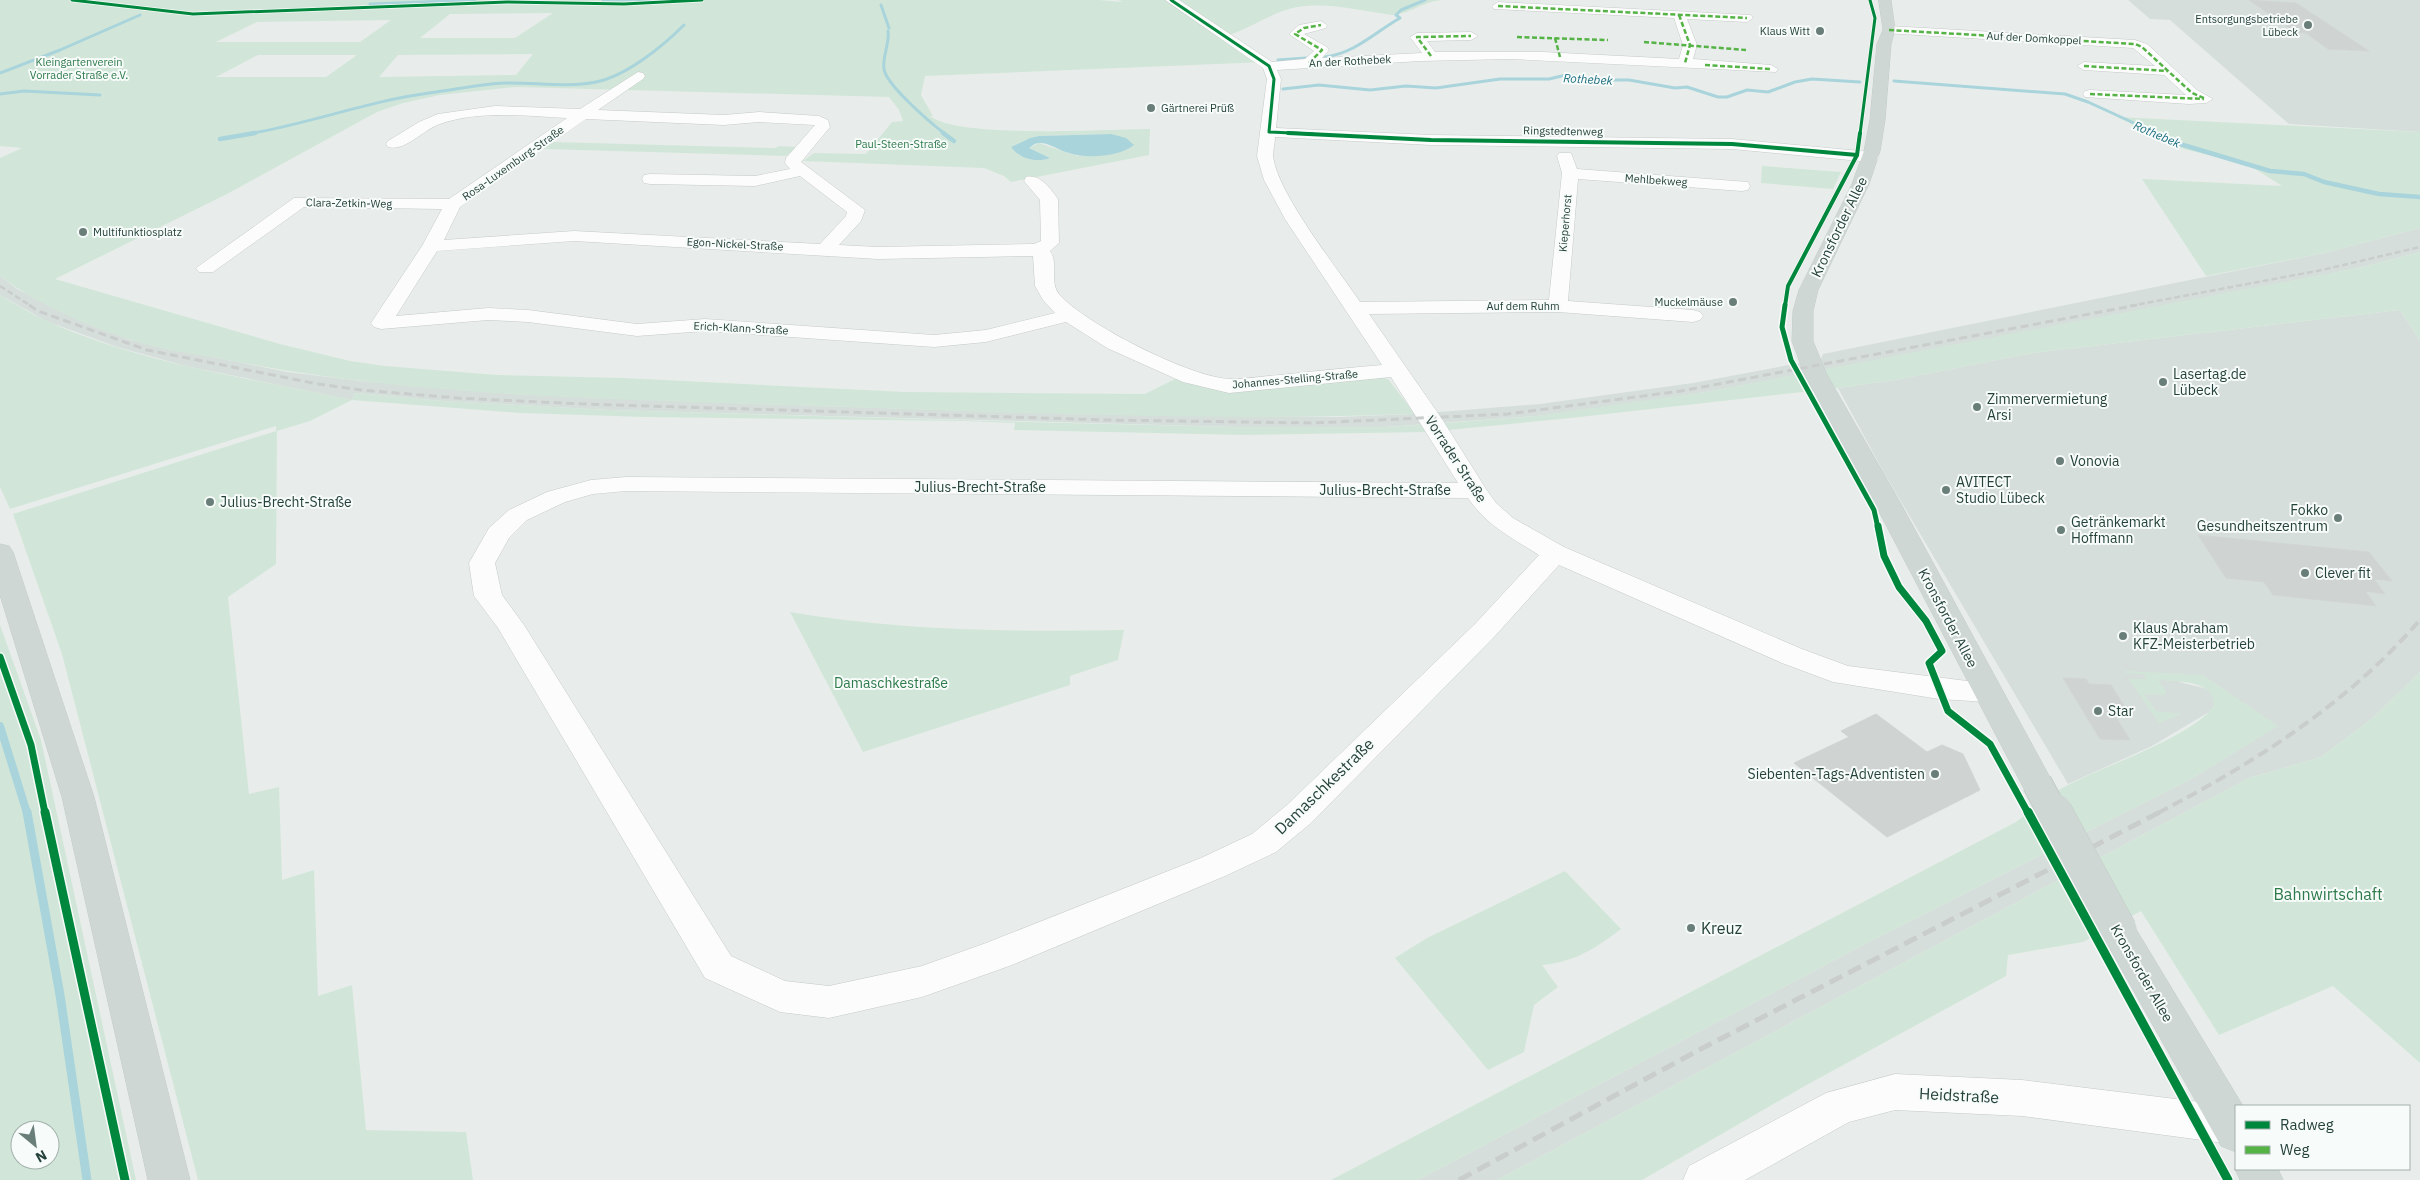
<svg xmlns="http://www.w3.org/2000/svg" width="2420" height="1180" font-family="'IBM Plex Sans',sans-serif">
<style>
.built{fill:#d6dedb}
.green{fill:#d1e6d8;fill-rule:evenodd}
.water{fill:#a9d4db}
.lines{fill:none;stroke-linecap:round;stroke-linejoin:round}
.stream-far3{stroke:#a9d4db;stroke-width:3}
.stream-far2{stroke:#a9d4db;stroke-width:4.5}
.stream-far1{stroke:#a9d4db;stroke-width:8}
.stream{stroke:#a9d4db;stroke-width:9}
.building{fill:#cfd4d2;stroke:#d1d6d4}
.minor-casing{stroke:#c5cac8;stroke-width:1}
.major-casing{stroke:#c3ccc9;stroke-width:1}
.minor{fill:#fcfcfc;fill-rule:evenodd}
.major{fill:#cfd7d5;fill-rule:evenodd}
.rail-far3{stroke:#c9cdcc;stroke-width:2.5;stroke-dasharray:6 3;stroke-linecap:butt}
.rail-far2{stroke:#c9cdcc;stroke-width:3;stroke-dasharray:8 4.5;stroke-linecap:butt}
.rail-far1{stroke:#c9cdcc;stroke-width:4;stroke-dasharray:11 5.5;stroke-linecap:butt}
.rail{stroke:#c9cdcc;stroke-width:5;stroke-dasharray:14 7;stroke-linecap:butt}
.major-bridge-far1-casing{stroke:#c3ccc9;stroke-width:31;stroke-linecap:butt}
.major-bridge-casing{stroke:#c3ccc9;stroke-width:39;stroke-linecap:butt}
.major-bridge-far1{stroke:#cfd7d5;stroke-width:29}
.major-bridge{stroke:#cfd7d5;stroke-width:38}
.quiet{stroke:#55b346;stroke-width:2.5;stroke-dasharray:5 2.5;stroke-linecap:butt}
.cycleway-far4-casing{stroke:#f7fbf9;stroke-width:4.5}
.cycleway-far3-casing{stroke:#f7fbf9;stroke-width:5.5}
.cycleway-far2-casing{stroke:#f7fbf9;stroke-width:8}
.cycleway-far1-casing{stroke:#f7fbf9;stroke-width:10}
.cycleway-casing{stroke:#f7fbf9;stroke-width:12}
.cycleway-far4{stroke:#00873e;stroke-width:3}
.cycleway-far3{stroke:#00873e;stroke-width:4}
.cycleway-far2{stroke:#00873e;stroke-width:5}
.cycleway-far1{stroke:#00873e;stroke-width:7}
.cycleway{stroke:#00873e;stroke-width:9}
.poi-dot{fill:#697e78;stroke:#f7fbf9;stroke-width:2}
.labels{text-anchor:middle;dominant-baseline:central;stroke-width:4;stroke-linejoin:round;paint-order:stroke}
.far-poi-label{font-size:11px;fill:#24423a;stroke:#f7fbf9;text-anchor:end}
.far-street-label{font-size:11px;fill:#24423a;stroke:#f7fbf9}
.far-park-label{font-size:11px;fill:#2d7a4b;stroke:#f7fbf9}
.far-water-label{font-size:12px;font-style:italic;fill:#1c6f80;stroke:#f7fbf9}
.street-label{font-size:14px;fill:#24423a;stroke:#f7fbf9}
.poi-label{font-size:14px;fill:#24423a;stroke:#f7fbf9;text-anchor:start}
.park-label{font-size:14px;fill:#2d7a4b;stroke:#f7fbf9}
.near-street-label{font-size:16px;fill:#24423a;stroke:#f7fbf9}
.near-park-label{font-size:16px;fill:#2d7a4b;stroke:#f7fbf9}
.near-poi-label{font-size:16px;fill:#24423a;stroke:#f7fbf9;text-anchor:start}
</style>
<rect width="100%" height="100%" fill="#e8edeb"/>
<g class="built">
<path d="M2128,0H2420V132L2289,124L2170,20L2150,19Z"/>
<path d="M2420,228V252L2363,267L2114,316L1706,392L1621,406L1536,416L1385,427H1236L610,410L443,401L355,393L352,400L186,366L117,347L46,321L0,295V276L17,289L69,315L131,340L287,372L361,381L512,394L759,404L1004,412L1337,417L1415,414L1540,404L1693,383L1821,359L1823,354L2324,253Z"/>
<path d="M2400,310L2420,341V672L2373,718L2321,757L2249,778L1497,1180H1418L1867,943L2191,779L2277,726L2202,675L2179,682L2208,689L2214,698V706L2209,712L2152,746L2068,784L1883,471L1838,388L1895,380L2033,353Z"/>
</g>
<g class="green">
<path d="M0,0H1099L1123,2L1118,0H1444C1423,1 1412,13 1393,15C1360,11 1321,0 1289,9C1265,16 1245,32 1221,37L1265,62L925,76L921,95L933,116H930C959,139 1107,129 1150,129L1149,155L1011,182L1004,176L984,168L803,161L814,153L866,154L892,122L903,121L899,110L889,97L515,87L440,95L403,103L377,112L227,194L55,279L280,344L350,361L385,366L497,375L624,378L905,392L1145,394L1177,378L1184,381L1378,376L1388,379L1415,414C1216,421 1016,413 817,406C621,399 421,398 228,360C196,354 160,350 129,339C85,325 37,304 0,276V158L22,148L0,146ZM553,13L515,38H420L450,14ZM391,20L360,42H216L257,22ZM533,54L516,75L379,77L398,55ZM258,55H357L326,77H216ZM1111,134L1102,154L1077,156L1039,143L1029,148L1050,158C1037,163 1019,159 1011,147L1030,138L1039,136Z"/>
<path d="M2117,117L2420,132V228L2324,253L2206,276L2142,179L2282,186L2249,165L2184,149Z"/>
<path d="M552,142L775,148L779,146L797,147L786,156L543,149Z"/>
<path d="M1762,166L1841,172L1833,189L1761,183Z"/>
<path d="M2420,252V341L2400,310L2033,353L1895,380L1838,388L1571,418L1428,432L1246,435L1014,430L1015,423L963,421L645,417L521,413L352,400L310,421L277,431L276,564L228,597L249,794L279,787L282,880L314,870L318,996L352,985L366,1130L466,1132L473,1180H198L62,654L13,514L276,431V426L10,509L0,487V295C15,304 31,314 47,321C142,364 250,378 352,400L355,393L443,401L610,410L1025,422L1236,427H1385L1447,423L1536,416L1706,392L2363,267Z"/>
<path d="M790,612C901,631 1012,632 1124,630L1118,660L1070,676V685L863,752Z"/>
<path d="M0,625L41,740L136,1180H0ZM20,1130H50V1160H20Z"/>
<path d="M2125,671L2202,675L2278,726L2191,779L1867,943L1418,1180H1331L2016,822C2034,809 2051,793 2070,784C2105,766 2193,736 2214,706C2215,679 2177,682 2158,680L2166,692L2165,695L2144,694L2156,711L2181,714L2159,723L2129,679H2147L2143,674L2125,673Z"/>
<path d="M2420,672V1063L2333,986L2219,1035L2141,911L2083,942L2008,955L2006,976L1803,1087L1642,1180H1497L2249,778L2321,757L2373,718Z"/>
<path d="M1565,871L1621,929C1594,949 1577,961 1542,965L1558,987L1534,1005L1524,1052L1488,1070L1395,958L1427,938Z"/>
</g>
<path class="water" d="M1111,134L1126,138L1134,145C1119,157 1086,159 1069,153C1060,151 1048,142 1039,143C1035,143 1032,146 1029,148L1050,158C1038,163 1019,159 1011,147L1030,138L1039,136Z"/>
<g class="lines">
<g class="stream-far3">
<path d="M603,0H660"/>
<path d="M370,4L475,0"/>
<path d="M881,5L889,28"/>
<path d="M888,31C890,44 882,56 884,69C886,85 932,124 945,134"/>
<path d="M1325,57C1355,53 1374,33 1400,18L1396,15L1401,10L1425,0"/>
<path d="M1278,60L1306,58"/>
<path d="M0,73L60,50L140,15"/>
<path d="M1894,81L2065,94L2088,102L2158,134"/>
<path d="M1283,89L1319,85L1370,90L1406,86L1436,88L1500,79H1549L1566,75L1603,80H1629L1675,88L1687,87L1718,97H1727L1747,90L1768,92L1795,82L1812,79L1860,82"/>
<path d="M0,94L24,91L100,95"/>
<path d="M248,134C309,124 368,101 429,93C454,90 480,84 505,83C534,82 566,88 596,82C626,76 662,47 684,25"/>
</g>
<g class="stream-far2">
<path d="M943,133L954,141"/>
<path d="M2156,133L2180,144L2270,171L2304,174L2324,182L2379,194L2420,197"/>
<path d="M220,139L255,133"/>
</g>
<path class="stream-far1" d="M0,726L27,813"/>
<path class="stream" d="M27,812L60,995L87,1180"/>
</g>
<g class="building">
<path d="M2249,0L2296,3L2369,51L2328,49L2306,33L2295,32Z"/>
<path d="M2198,535L2369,552L2392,581L2374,579L2385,594L2365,591L2376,606L2273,595L2264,582L2226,578Z"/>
<path d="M2063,678L2086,679L2089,684L2111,685L2126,709L2110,708L2130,740L2100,739Z"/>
<path d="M1876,714L1927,752L1942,745L1963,754L1980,790L1887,837L1794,763L1849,737L1841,731Z"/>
</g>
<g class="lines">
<defs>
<g id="minor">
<path d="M1165,0H1179L1272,62L1305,59L1314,51L1289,34L1299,25L1321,21L1327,25L1326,28L1304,34L1327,47L1329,50L1322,58L1422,53L1410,37L1417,33L1471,32L1478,36L1471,40L1427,41L1435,52H1543L1679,59L1683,45L1674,18L1494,9L1492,6L1498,2L1751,15L1753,18L1747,22L1687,19L1697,45L1693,59L1771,65L1778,69L1776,72L1511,59L1420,61L1277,70L1281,79L1276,128L1431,135L1732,139L1871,152L1877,154L1879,157L1877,160L1871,162L1732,149L1431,145L1275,137C1275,143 1273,150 1273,156C1277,193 1338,269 1360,302L1549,300L1562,173L1557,156L1559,153H1571L1577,169L1748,182L1750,186L1748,190L1742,191L1578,179L1568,301L1693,310L1700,312L1703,316L1700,320L1693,322L1558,312L1369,314L1442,419L1486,489L1496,503L1513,518L1564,547L1802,649L1848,666L1999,685L2003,692L1999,699L1988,702L1939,699L1833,682L1782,663L1559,565L1495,636L1311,823L1276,852L1225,876L1012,965L922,997L829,1018L780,1012L705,978L498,628L474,596L469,563L489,528L509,510L547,492L591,480L626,477L1458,483L1391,377L1229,393L1183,382L1107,348L1066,322L986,342L934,347L705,331L637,336L528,322L488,320L381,329L374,327L371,323L422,246L442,209L304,207L213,272H199L196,268L294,198L449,199L567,118C528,116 478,110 440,124C424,129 405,152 388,147L386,144L388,141L419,122L438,114L495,106L580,109L638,72L643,73L645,76L643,79L598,110L724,115L759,112L819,116L828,120L830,127L801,162L865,210L861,221L839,245L878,247L1034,244L1041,241L1040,200L1024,181L1026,177C1040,174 1050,188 1058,199L1059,243L1050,251C1059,263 1049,282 1059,294C1083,323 1193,379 1231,379C1247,379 1264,376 1280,375C1314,371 1348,368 1382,365L1285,219L1264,180L1257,156L1267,79L1263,68ZM586,119L724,125L759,122L815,125L786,158L785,163L790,169L755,176L650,174L644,175L642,179L644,183L650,184L755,186L800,176L847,212L846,216L820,244L574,231L444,240L460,207ZM574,241L878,259L1033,256L1035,286L1043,300L1055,313L986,330L934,335L705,319L637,324L528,310L488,308L396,316L437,251ZM626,491L1468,498C1486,525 1512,538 1539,555L1475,624L1287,805L1252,834L1201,858L986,943L922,966L829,986L785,981L731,956L524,625L502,595L495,563L509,538L527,520L565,502L593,494Z"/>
<path d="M1889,26L2135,40L2147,44L2197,90L2213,99L2206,103L2189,104L2085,97L2083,94L2085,91L2090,90L2186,95L2164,75L2084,70L2077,66L2084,62L2155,66L2133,48L1884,33L1883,30L1884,27Z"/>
<path d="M1895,1074L2022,1080L2232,1106L2236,1108V1142L2232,1144L2022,1116L1895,1110L1849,1122L1745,1180H1683L1689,1166L1826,1093Z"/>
</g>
<g id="major">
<path d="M1879,0H1891L1895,30L1891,44L1885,120L1880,151L1869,184L1818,290L1813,311V341L1826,373L1901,504L2053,783L2049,791L2037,795L2025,791L2021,783L1875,504L1804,373L1792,341L1793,311L1799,290L1852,184L1864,151L1870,120L1877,44L1883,30Z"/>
<path d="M0,544L9,546L13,552L94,797L190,1180H148L62,797L0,595Z"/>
<path d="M2118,917L2131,921L2243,1106H2236V1152L2221,1146L2100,931L2105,921Z"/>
<path d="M2236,1165V1169H2278L2283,1180H2240L2235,1169Z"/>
</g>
</defs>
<use href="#minor" class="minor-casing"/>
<use href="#major" class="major-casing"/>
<use href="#minor" class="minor"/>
<use href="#major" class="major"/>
<g class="rail-far3">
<path d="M0,286L31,306"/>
<path d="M2130,306L2322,270L2420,247"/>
</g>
<path class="rail-far2" d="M29,305L38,311L147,350L318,384L361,390L457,398L583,404L1107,420L1312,423L1508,414L1681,391L2137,305"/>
<path class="rail-far1" d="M2158,813C2256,762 2347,704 2420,620"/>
<path class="rail" d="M1459,1180L1699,1050L2160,812"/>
<defs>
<path id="major-bridge-far1" d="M2037,783L2053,813"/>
<path id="major-bridge" d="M2053,812L2118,931"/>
</defs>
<use href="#major-bridge-far1" class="major-bridge-far1-casing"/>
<use href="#major-bridge" class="major-bridge-casing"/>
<use href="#major-bridge-far1" class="major-bridge-far1"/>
<use href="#major-bridge" class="major-bridge"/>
<g class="quiet">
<path d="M1498,6L1747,18"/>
<path d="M1679,15L1690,45L1685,63"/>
<path d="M1889,30L2135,44L2142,47L2192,93L2206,99"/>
<path d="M1517,37L1608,40"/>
<path d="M1555,38L1560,57"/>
<path d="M1644,42L1746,50"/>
<path d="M1431,56L1417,37L1471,36"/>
<path d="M1309,63L1322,50L1295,34L1304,28L1321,25"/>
<path d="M1705,65L1771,69"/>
<path d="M2084,66L2168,71"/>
<path d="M2090,94L2204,99"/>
</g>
<defs>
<g id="cycleway-far4">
<path d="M72,0L193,14L507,2L624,4L702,0"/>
<path d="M1171,0L1269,66L1274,79L1269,132L1313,134"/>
<path d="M1860,134L1875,18L1870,0"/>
</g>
<g id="cycleway-far3">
<path d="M1288,133L1431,140L1732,144L1857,155"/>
<path d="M1785,306L1788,286L1857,155L1860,133"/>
</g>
<path id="cycleway-far2" d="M1785,305L1782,327L1791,360L1874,510L1878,528"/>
<g id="cycleway-far1">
<path d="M1878,526L1884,556L1899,587L1926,621L1942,651L1929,663L1948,711L1990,744L2028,813"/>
<path d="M0,657L31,745L45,813"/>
</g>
<g id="cycleway">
<path d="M45,812L125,1180"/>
<path d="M2028,812L2228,1180"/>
</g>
</defs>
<use href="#cycleway-far4" class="cycleway-far4-casing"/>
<use href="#cycleway-far3" class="cycleway-far3-casing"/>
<use href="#cycleway-far2" class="cycleway-far2-casing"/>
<use href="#cycleway-far1" class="cycleway-far1-casing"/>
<use href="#cycleway" class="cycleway-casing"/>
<use href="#cycleway-far4" class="cycleway-far4"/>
<use href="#cycleway-far3" class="cycleway-far3"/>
<use href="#cycleway-far2" class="cycleway-far2"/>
<use href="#cycleway-far1" class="cycleway-far1"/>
<use href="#cycleway" class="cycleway"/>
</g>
<g class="poi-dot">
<circle cx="2308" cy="25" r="5"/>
<circle cx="1820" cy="31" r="5"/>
<circle cx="1151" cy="108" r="5"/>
<circle cx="83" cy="232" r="5"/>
<circle cx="1733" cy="302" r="5"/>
<circle cx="2163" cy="382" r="5"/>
<circle cx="1977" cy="407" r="5"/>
<circle cx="2060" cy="461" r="5"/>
<circle cx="1946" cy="490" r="5"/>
<circle cx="210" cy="502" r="5"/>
<circle cx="2338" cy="518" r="5"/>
<circle cx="2061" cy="530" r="5"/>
<circle cx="2305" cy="573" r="5"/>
<circle cx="2123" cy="636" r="5"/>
<circle cx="2098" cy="711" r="5"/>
<circle cx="1935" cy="774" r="5"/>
<circle cx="1691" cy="928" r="5"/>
</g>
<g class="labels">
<g class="far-poi-label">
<text x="2298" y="19">Entsorgungsbetriebe<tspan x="2298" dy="13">Lübeck</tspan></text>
<text x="1810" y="31">Klaus Witt</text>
<text x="1161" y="108" text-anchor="start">Gärtnerei Prüß</text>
<text x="93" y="232" text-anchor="start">Multifunktiosplatz</text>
<text x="1723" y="302">Muckelmäuse</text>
</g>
<g class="far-street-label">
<text transform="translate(2034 38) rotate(3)">Auf der Domkoppel</text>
<text transform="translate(1350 61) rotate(-3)">An der Rothebek</text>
<text transform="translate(1563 131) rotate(1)">Ringstedtenweg</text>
<text transform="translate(513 163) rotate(-35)">Rosa-Luxemburg-Straße</text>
<text transform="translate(1656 180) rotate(4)">Mehlbekweg</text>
<text transform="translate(349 203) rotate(1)">Clara-Zetkin-Weg</text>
<text transform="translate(1565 223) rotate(-85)">Kieperhorst</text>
<text transform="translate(735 244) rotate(3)">Egon-Nickel-Straße</text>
<text x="1523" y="306">Auf dem Ruhm</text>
<text transform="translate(741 328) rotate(3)">Erich-Klann-Straße</text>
<text transform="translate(1295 379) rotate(-5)">Johannes-Stelling-Straße</text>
</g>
<g class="far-park-label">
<text x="79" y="62">Kleingartenverein<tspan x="79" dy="13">Vorrader Straße e.V.</tspan></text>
<text x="901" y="144">Paul-Steen-Straße</text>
</g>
<g class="far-water-label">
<text transform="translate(1588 79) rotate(3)">Rothebek</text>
<text transform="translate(2157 134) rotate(23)">Rothebek</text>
</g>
<g class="street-label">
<text transform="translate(1839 227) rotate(-64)">Kronsforder Allee</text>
<text transform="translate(1456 459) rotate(57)">Vorrader Straße</text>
<text x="980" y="487">Julius-Brecht-Straße</text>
<text x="1385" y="490">Julius-Brecht-Straße</text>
<text transform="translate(1948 618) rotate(62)">Kronsforder Allee</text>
<text transform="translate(2142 973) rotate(60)">Kronsforder Allee</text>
</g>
<g class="poi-label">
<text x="2173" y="374">Lasertag.de<tspan x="2173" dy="16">Lübeck</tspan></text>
<text x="1987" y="399">Zimmervermietung<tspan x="1987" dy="16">Arsi</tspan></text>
<text x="2070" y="461">Vonovia</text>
<text x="1956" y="482">AVITECT<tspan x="1956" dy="16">Studio Lübeck</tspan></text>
<text x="220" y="502">Julius-Brecht-Straße</text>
<text x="2328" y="510" text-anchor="end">Fokko<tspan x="2328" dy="16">Gesundheitszentrum</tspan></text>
<text x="2071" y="522">Getränkemarkt<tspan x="2071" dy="16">Hoffmann</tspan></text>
<text x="2315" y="573">Clever fit</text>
<text x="2133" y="628">Klaus Abraham<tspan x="2133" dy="16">KFZ-Meisterbetrieb</tspan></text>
<text x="2108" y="711">Star</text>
<text x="1925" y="774" text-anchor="end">Siebenten-Tags-Adventisten</text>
</g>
<g class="park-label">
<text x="891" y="683">Damaschkestraße</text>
</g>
<g class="near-street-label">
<text transform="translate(1324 786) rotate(-44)">Damaschkestraße</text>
<text transform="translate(1959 1095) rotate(3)">Heidstraße</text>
</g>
<g class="near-park-label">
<text x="2328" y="894">Bahnwirtschaft</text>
</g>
<g class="near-poi-label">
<text x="1701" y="928">Kreuz</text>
</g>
</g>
<rect x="2235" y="1105" width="175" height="65" fill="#f7fbf9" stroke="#a3b1ad"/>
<rect x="2245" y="1121" width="25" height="8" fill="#00873e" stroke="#a3b1ad"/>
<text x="2280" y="1130" font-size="15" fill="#24423a">Radweg</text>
<rect x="2245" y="1146" width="25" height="8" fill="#55b346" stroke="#a3b1ad"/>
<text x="2280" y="1155" font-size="15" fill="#24423a">Weg</text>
<g transform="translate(35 1145) rotate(151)"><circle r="24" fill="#f7fbf9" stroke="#a3b1ad"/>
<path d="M0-4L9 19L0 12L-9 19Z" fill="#697e78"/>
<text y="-8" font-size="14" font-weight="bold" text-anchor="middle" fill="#24423a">N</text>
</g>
</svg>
